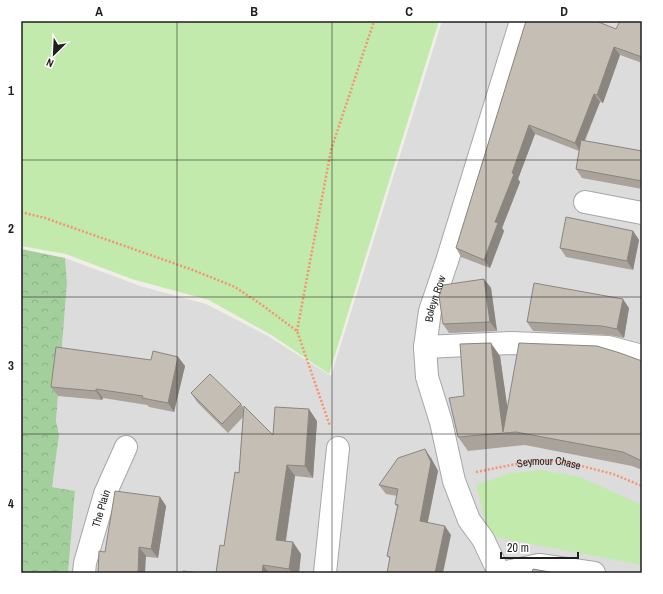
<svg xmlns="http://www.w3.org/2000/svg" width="663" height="594" font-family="'Archivo Narrow',sans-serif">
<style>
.residential{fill:#dddcdc}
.grass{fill:#c1eaac}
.forest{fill:url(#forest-crowns)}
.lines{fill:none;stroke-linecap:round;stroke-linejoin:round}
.minor-casing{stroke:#a6a6a6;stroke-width:24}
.path{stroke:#f9926e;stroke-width:2.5;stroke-dasharray:2 2;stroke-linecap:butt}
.minor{stroke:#fff;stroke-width:22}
.wall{fill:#a9a39c}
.shaded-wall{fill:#8a857f}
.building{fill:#c5beb5;stroke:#8a857f}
.grid{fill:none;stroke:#1f1f1f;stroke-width:1;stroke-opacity:0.55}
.labels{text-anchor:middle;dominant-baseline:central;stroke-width:4;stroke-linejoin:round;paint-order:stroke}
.street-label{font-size:11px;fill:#1f1f1f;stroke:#fff}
.neatline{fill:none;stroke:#1f1f1f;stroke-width:1.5}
.grid-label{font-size:13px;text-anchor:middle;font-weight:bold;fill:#1f1f1f}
</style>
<defs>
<pattern id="forest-crowns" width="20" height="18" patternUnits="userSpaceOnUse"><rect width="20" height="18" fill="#a2cf9b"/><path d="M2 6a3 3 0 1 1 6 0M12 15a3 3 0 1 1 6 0" fill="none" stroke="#8bb185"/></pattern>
</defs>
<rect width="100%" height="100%" fill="#f0eee6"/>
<path class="residential" d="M442,21H642V573H68L75,491L52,487L59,435L56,421L67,283L65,258L140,286L206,304L268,336L331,376Z"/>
<g class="grass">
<path d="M21,21H439L329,374L273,336L209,300L132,279L66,254L21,246Z"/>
<path d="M542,470L580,477L642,505V565L489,536L476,485L511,473Z"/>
</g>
<path class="forest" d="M21,249L65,258L67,283L56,421L59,435L52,487L75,491L68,573H21Z"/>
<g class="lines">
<defs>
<g id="minor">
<path d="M585,202L642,213"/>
<path d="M425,347L512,343L608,347L642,356"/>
<path id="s2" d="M84,573L85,563L105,494L126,447"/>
<path d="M325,573L338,448"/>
<path id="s3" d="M499,573L483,539L469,520L454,481L441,422L427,377L425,347L430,311L447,261L521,21"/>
<path d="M502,573L539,565L594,573"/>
</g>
</defs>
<use href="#minor" class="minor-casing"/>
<g class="path">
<path d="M21,212L45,218L193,270L235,287L262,305L297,331L330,426"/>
<path d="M297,331L331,150L374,21"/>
<path id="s1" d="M476,472L531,461H562L613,474L642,486"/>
</g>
<use href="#minor" class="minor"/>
</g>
<g class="wall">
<path d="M526,21L616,29L642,21V63L620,55L603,103L600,102L585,141L642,151V189L582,178L576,169L579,151L535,134L518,179L520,182L502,228L504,231L490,268L461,257L456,248Z"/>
<path d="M633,231L639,240L633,270L566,257L560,248Z"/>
<path d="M484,279L491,288L497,331L449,333L443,324Z"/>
<path d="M629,308L624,338L609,335L533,331L527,322Z"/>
<path d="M500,356L507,408L642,361V470L632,466L525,445L468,451L458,437L464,396Z"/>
<path d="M178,357L185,366L174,412L149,407L147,405L103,398L102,400L58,396L51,387L151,360Z"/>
<path d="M191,393L241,404L244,408L273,435L317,421L313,478L295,476L286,541L301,554L299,573H216L224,546L239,473L243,417L228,433L197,402Z"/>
<path d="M431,458L438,471L428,522L451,535L390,559L387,556L397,507L395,504L397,496L386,494L379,485Z"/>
<path d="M160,497L166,506L158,558L105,552Z"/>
</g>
<g class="shaded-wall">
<path d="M614,47L620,55L603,103L597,95Z"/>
<path d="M594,94L600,102L580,151L575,143Z"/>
<path d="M529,125L535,134L518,179L520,182L502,228L504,231L490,268L484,260L495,222L512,173Z"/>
<path d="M633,231L639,240L633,270L627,261Z"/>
<path d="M484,279L491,288L497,331L490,322Z"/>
<path d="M623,299L629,308L624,338L617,329Z"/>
<path d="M491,343L500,356L511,432H503Z"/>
<path d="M178,357L185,366L174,412L168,403Z"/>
<path d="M96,389L103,398L102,400L96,391Z"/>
<path d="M309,409L317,421L313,478L305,466Z"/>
<path d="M425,449L431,458L438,471L426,530L420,521Z"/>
<path d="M287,465L295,476L284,552L276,540Z"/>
<path d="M160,497L166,506L158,558L151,549Z"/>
<path d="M445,526L451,535L443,573H435Z"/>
<path d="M293,542L301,554L299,573H292L289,569Z"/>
<path d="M139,547L146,556L145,573H138Z"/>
<path d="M263,565L269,573H262Z"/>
</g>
<g class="building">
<path d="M526,21H596L616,29L620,21H642V57L614,47L597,95L594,94L575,143L529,125L512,173L514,174L495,222L498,223L484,260L456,248Z"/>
<path d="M581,140L642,151V181L576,169Z"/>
<path d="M566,217L633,231L627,261L560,248Z"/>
<path d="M484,279L490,322L443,324L439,296L443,285Z"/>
<path d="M534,283L623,299L617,329L602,326L527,322Z"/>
<path d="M491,343L503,432L519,343L597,346L620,353L642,361V461L623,452L516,432L458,437L449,398L464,396L460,344Z"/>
<path d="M56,347L151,360L153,351L178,357L168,403L142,398L143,396L96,389V391L51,387Z"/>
<path d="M210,374L241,404L222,424L191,393Z"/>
<path d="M244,406L273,435L275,407L309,409L305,466L287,465L276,540L293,542L289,569L263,565L262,573H216L220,545L224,546L235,472L239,473Z"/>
<path d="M425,449L431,462L420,521L445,526L435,573H387L390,557L387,556L398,505L395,504L398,489L379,485L398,458Z"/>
<path d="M115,491L160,497L151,549L139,547L138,573H98L99,551L105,552Z"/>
<path d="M533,569L555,573H532Z"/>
<path d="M183,571L200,573H183Z"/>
</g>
<path class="grid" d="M177,21V573M332,21V573M486,21V573M21,160H642M21,297H642M21,434H642"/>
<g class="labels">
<g class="street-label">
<text stroke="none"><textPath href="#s3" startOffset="290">Boleyn Row</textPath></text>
<text stroke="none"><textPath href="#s1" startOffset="74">Seymour Chase</textPath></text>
<text stroke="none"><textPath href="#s2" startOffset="67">The Plain</textPath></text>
</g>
</g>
<rect width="663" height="594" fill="none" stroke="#ffffff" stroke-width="44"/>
<g transform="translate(54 54) rotate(204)" stroke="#ffffff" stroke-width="3" paint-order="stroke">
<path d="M0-3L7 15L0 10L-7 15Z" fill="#1f1f1f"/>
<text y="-6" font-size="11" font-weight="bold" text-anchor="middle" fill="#1f1f1f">N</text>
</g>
<path d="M501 552v6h77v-6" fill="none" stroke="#1f1f1f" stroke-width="2"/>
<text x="507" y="552" font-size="12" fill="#1f1f1f" stroke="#ffffff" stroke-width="3" paint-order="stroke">20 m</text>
<rect x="22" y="22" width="619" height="550" class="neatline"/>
<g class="grid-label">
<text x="99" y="16">A</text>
<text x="254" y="16">B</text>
<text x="409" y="16">C</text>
<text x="564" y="16">D</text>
<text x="11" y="95">1</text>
<text x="11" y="233">2</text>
<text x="11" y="370">3</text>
<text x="11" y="508">4</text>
</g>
</svg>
